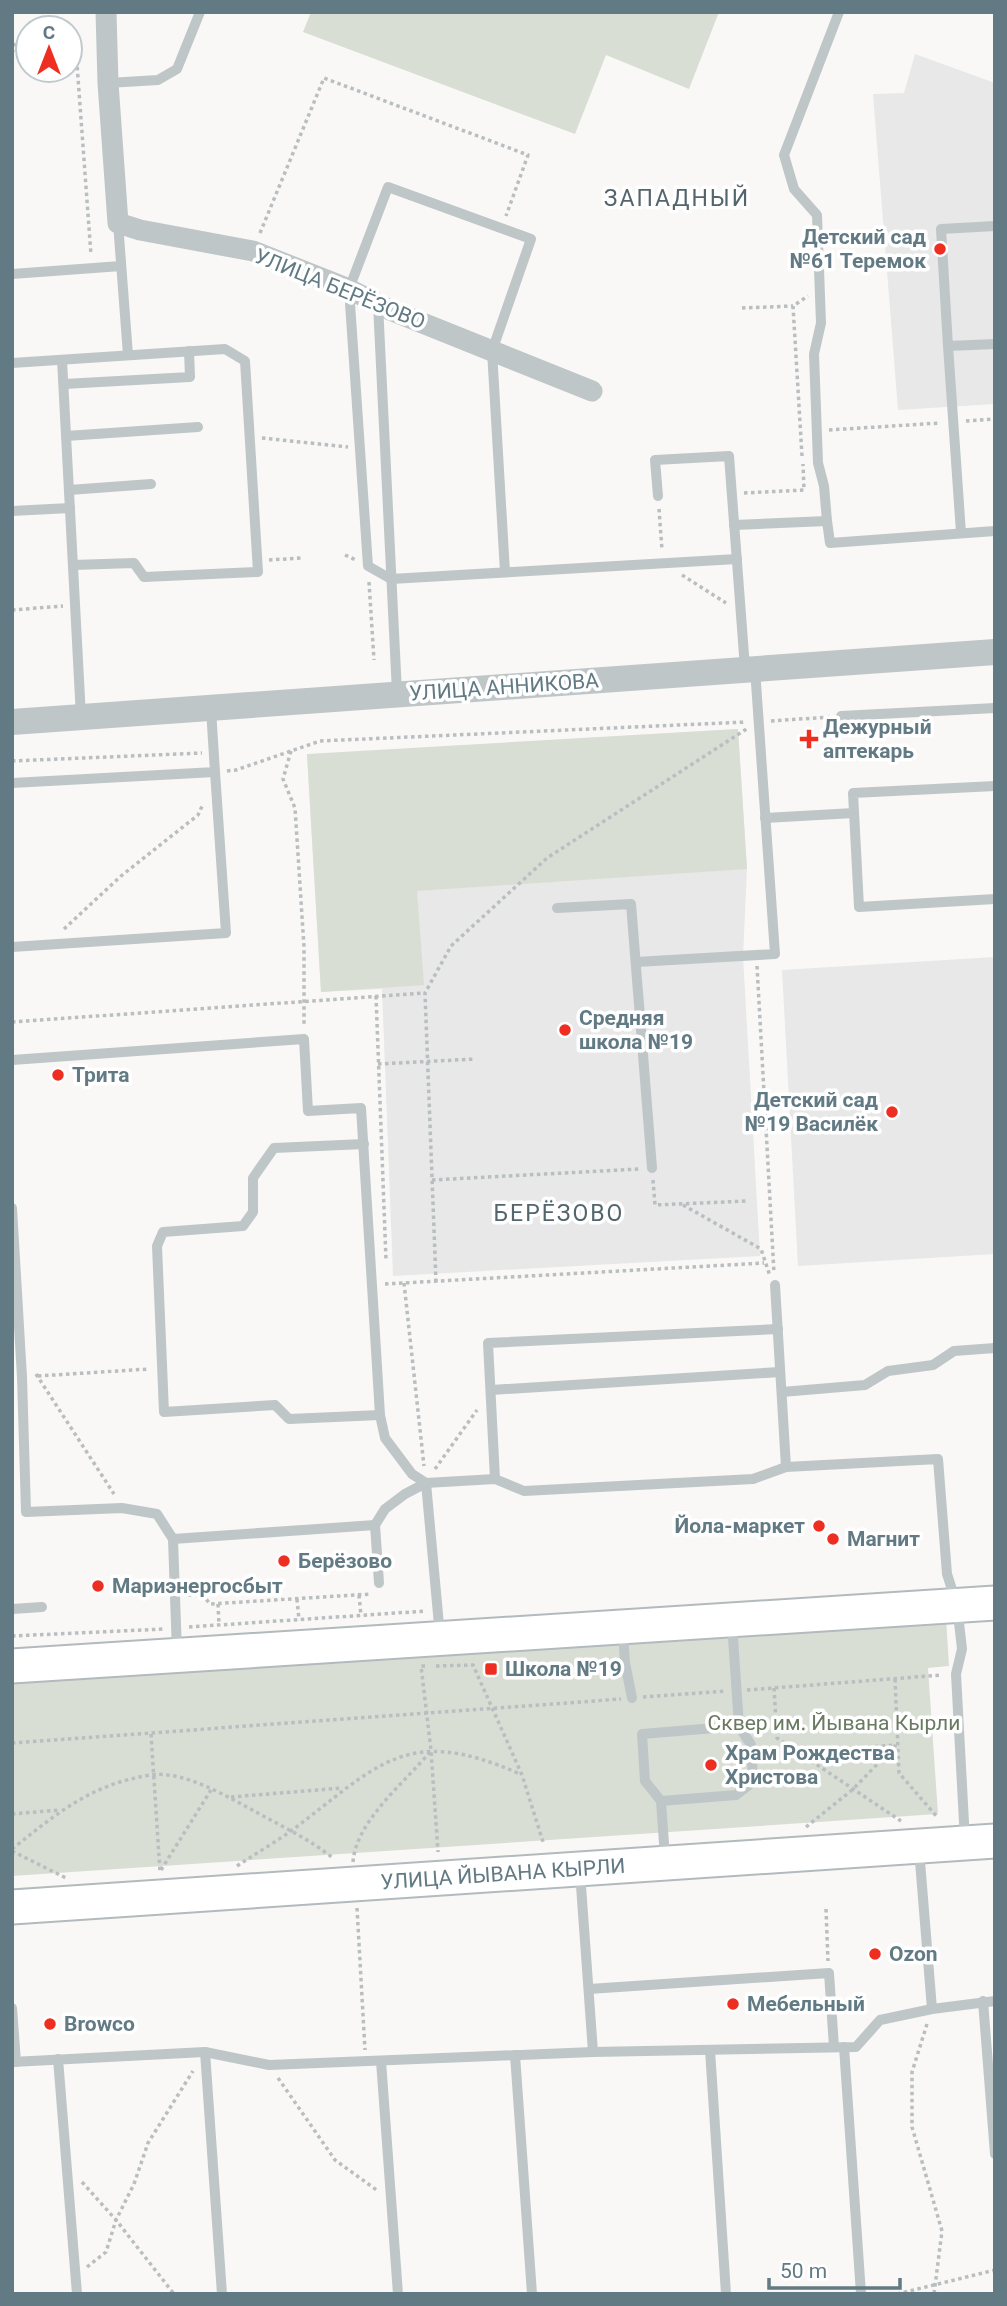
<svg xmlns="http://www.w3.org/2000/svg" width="1007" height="2306" font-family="Roboto,sans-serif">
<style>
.built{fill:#e7e8e7}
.green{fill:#d9ded5}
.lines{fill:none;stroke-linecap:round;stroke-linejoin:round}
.primary-casing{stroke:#b2babd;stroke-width:37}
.path{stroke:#b9bec0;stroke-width:3.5;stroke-dasharray:3.5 3.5;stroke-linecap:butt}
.service{stroke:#bfc6c8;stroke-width:10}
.minor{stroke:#bfc6c8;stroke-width:21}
.tertiary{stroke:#bfc6c8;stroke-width:26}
.primary{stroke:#fff;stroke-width:33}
.poi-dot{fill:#ee2e20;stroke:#fff;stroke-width:2.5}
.labels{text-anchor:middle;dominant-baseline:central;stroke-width:7;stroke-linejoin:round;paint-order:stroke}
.poi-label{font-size:21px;font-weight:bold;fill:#627a83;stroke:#fff;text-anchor:start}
.street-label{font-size:21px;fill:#627a83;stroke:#fff}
.park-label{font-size:21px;fill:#6a7a61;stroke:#fff}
.neighbourhood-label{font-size:23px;letter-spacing:2px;fill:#54666d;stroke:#fff}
</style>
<rect width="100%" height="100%" fill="#f9f8f6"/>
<g class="built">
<path d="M915,54L995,83V404L898,410L873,94L904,93Z"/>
<path d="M738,729L747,869L743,956L760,1256L393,1276L382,989L321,992L307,755Z"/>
<path d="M995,957V1254L798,1266L782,970Z"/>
</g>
<g class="green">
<path d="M311,12H719L689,89L606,55L575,134L303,32Z"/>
<path d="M738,729L747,869L417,891L424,985L321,992L307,754Z"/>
<path d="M946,1617L949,1666L928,1668L938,1814L12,1876V1683Z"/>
</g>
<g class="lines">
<defs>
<g id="primary">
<path d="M12,1666L995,1603"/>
<path id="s1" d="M12,1907L995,1841"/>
</g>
</defs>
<use href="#primary" class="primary-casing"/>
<g class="path">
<path d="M70,37H75L91,255"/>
<path d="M12,53L17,41L28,40"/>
<path d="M260,233L324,78L528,155L506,216"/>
<path d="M742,308L793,306"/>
<path d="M966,421L995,419"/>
<path d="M829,430L940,423"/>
<path d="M262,438L348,447"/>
<path d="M802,456L793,306L808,296"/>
<path d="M744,493L804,490L803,464"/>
<path d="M659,509L662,550"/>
<path d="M345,555L356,560"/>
<path d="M269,560L302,558"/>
<path d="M682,575L726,603"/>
<path d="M369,582L374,660"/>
<path d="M12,610L63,606"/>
<path d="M771,721L830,717"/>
<path d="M291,751L283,779L295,808L304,947V1025"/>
<path d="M12,761L202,753"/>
<path d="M227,771L236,770L320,741L746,722"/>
<path d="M64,929L121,876L198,815L203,804"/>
<path d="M757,966L774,1273"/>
<path d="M376,996L386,1260"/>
<path d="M12,1022L425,993"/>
<path d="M378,1064L475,1059"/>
<path d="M432,1180L639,1169"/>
<path d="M653,1180L655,1205L747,1201"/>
<path d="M683,1205L761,1249L770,1276"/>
<path d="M436,1282L425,993L451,946L547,858L748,728"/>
<path d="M404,1283L424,1466"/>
<path d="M385,1284L764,1263"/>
<path d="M36,1374L114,1494"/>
<path d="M38,1376L149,1369"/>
<path d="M435,1469L477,1410"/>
<path d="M188,1595L202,1594L210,1604L371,1594"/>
<path d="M359,1595L361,1616"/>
<path d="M297,1599L299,1620"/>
<path d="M218,1604L219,1625"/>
<path d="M189,1627L426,1611"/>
<path d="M12,1636L164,1629"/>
<path d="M425,1666H421L431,1750L438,1852"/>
<path d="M436,1666L473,1665L522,1775L544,1845"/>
<path d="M895,1679L899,1773L938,1818"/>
<path d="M774,1688L777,1738L901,1821"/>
<path d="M747,1690L942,1675"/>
<path d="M643,1697L726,1691"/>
<path d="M151,1734L160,1871"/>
<path d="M12,1743L621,1699"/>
<path d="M798,1752L894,1745"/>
<path d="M231,1797L342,1788"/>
<path d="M12,1814L59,1810"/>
<path d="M806,1827L852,1790L896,1745"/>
<path d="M12,1849C50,1819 84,1790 131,1779C143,1776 156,1773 168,1775C196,1778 232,1799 256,1812C283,1827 311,1840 334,1859"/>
<path d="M12,1851L66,1878"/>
<path d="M353,1862C356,1821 405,1782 430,1752"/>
<path d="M237,1866C255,1854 274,1843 291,1831C378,1766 405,1723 520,1774"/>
<path d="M161,1870L211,1790"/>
<path d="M357,1908L365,2050"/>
<path d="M826,1909L828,1961"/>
<path d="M927,2024L912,2072V2127L942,2231L934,2294"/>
<path d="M278,2078L335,2160L378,2191"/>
<path d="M82,2182L116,2220L174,2294"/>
<path d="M87,2267L106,2252L116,2220L134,2184L148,2143L193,2071"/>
<path d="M897,2294L995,2270"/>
</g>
<g class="service">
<path d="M108,83L158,80L177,69L200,12"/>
<path d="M118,223L128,355"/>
<path d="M995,226L941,229L948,346L995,344"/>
<path d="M12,274L121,266"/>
<path d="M378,304L397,693"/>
<path d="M948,346L961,533"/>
<path d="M62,360L81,717"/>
<path d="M12,363L225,349L245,361L258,572L144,577L134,563L73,565"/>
<path d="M64,384L190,377L189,351"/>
<path d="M66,436L198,427"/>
<path d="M69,490L151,484"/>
<path d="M658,496L655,460L729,456L745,668"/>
<path d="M12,511L70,508"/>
<path d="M827,521L830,543L995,531"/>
<path d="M734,525L827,521L824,486L818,463L814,354L821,323L817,215L794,189L784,155L839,12"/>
<path d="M505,572L492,351L531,239L388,187L349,289L368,566L391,579L737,559"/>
<path d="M841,716L995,708"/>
<path d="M12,783L215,772L211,709"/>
<path d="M995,786L853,793L859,907L995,899"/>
<path d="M765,818L854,813"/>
<path d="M557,908L631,904L652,1168"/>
<path d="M12,947L226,933L215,772"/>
<path d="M636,962L775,954L755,669"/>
<path d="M12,1060L304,1039L308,1111L361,1108L380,1415L385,1438L412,1474L426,1483L440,1636"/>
<path d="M364,1144L274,1148L253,1178V1212L243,1226L163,1232L157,1246L164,1412L275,1405L289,1419L380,1415"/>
<path d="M12,1208L22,1377L26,1512L122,1508L157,1514L173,1539L177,1653"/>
<path d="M775,1285L786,1467"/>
<path d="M491,1390L780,1372"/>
<path d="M782,1392L865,1385L888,1371L933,1365L954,1351L995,1348"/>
<path d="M495,1479L488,1343L778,1329"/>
<path d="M173,1539L375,1525"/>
<path d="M379,1583L375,1525L385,1509L405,1494L426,1483L495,1479L524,1491L753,1479L786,1467L938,1459L947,1574L957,1605L962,1649L956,1674L965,1841"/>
<path d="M12,1609L42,1607"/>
<path d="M623,1632L625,1663L632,1698"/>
<path d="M661,1801L645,1781L642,1734L739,1726"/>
<path d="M919,1849L932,2009"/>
<path d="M665,1858L661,1801L736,1795L749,1785L753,1778L751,1745L739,1726L732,1623"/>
<path d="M580,1872L593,2052"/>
<path d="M589,1989L829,1973L834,2047"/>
<path d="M983,2001L995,2154"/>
<path d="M12,2008L16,2062"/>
<path d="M844,2047L861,2294"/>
<path d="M710,2050L726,2294"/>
<path d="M205,2052L222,2294"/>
<path d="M515,2055L532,2294"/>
<path d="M58,2059L77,2294"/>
<path d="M381,2061L398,2294"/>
<path d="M12,2062L205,2052L269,2065L593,2052L856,2047L880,2020L932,2009L995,2001"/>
</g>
<path class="minor" d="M106,12L108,83L118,223L140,230L253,251L349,289L390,310L592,391"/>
<path class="tertiary" d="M12,722L995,652"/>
<use href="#primary" class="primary"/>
</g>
<g class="poi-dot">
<circle cx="940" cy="249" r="7"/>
<path d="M805.5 728.5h7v7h7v7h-7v7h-7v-7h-7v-7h7z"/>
<circle cx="565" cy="1030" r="7"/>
<circle cx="58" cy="1075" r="7"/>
<circle cx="892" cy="1112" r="7"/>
<circle cx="819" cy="1526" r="7"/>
<circle cx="833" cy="1539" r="7"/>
<circle cx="284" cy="1561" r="7"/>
<circle cx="98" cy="1586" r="7"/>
<rect x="484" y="1662" width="14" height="14" rx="3.5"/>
<circle cx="711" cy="1765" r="7"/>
<circle cx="875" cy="1954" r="7"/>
<circle cx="733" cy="2004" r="7"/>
<circle cx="50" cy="2024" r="7"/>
</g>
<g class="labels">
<g class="poi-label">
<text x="926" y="237" text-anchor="end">Детский сад<tspan x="926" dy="24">№61 Теремок</tspan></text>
<text x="823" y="727">Дежурный<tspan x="823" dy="24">аптекарь</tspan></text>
<text x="579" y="1018">Средняя<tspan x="579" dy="24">школа №19</tspan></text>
<text x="72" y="1075">Трита</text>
<text x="878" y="1100" text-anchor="end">Детский сад<tspan x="878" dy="24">№19 Василёк</tspan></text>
<text x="805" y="1526" text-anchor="end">Йола-маркет</text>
<text x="847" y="1539">Магнит</text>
<text x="298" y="1561">Берёзово</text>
<text x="112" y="1586">Мариэнергосбыт</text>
<text x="505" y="1669">Школа №19</text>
<text x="725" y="1753">Храм Рождества<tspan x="725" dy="24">Христова</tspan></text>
<text x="889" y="1954">Ozon</text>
<text x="747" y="2004">Мебельный</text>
<text x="64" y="2024">Browco</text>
</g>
<g class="street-label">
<text transform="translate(340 289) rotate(22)">УЛИЦА БЕРЁЗОВО</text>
<text transform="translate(504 687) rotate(-4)">УЛИЦА АННИКОВА</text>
<text stroke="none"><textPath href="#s1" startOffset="492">УЛИЦА ЙЫВАНА КЫРЛИ</textPath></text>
</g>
<g class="park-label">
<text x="834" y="1723">Сквер им. Йывана Кырли</text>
</g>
<g class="neighbourhood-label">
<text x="677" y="198">ЗАПАДНЫЙ</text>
<text x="559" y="1213">БЕРЁЗОВО</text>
</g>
</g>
<rect width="1007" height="2306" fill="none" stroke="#627a83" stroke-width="28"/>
<g transform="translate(49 49)"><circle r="33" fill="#ffffff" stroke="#c0cacd" stroke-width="2"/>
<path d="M0-5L12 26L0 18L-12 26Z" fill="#ee2e20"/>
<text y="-10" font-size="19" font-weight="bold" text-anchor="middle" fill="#627a83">С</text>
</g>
<path d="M769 2278v10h131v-10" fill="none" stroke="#627a83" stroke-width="3.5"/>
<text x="780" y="2278" font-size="21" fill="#627a83" stroke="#ffffff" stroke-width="5" paint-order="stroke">50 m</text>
</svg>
